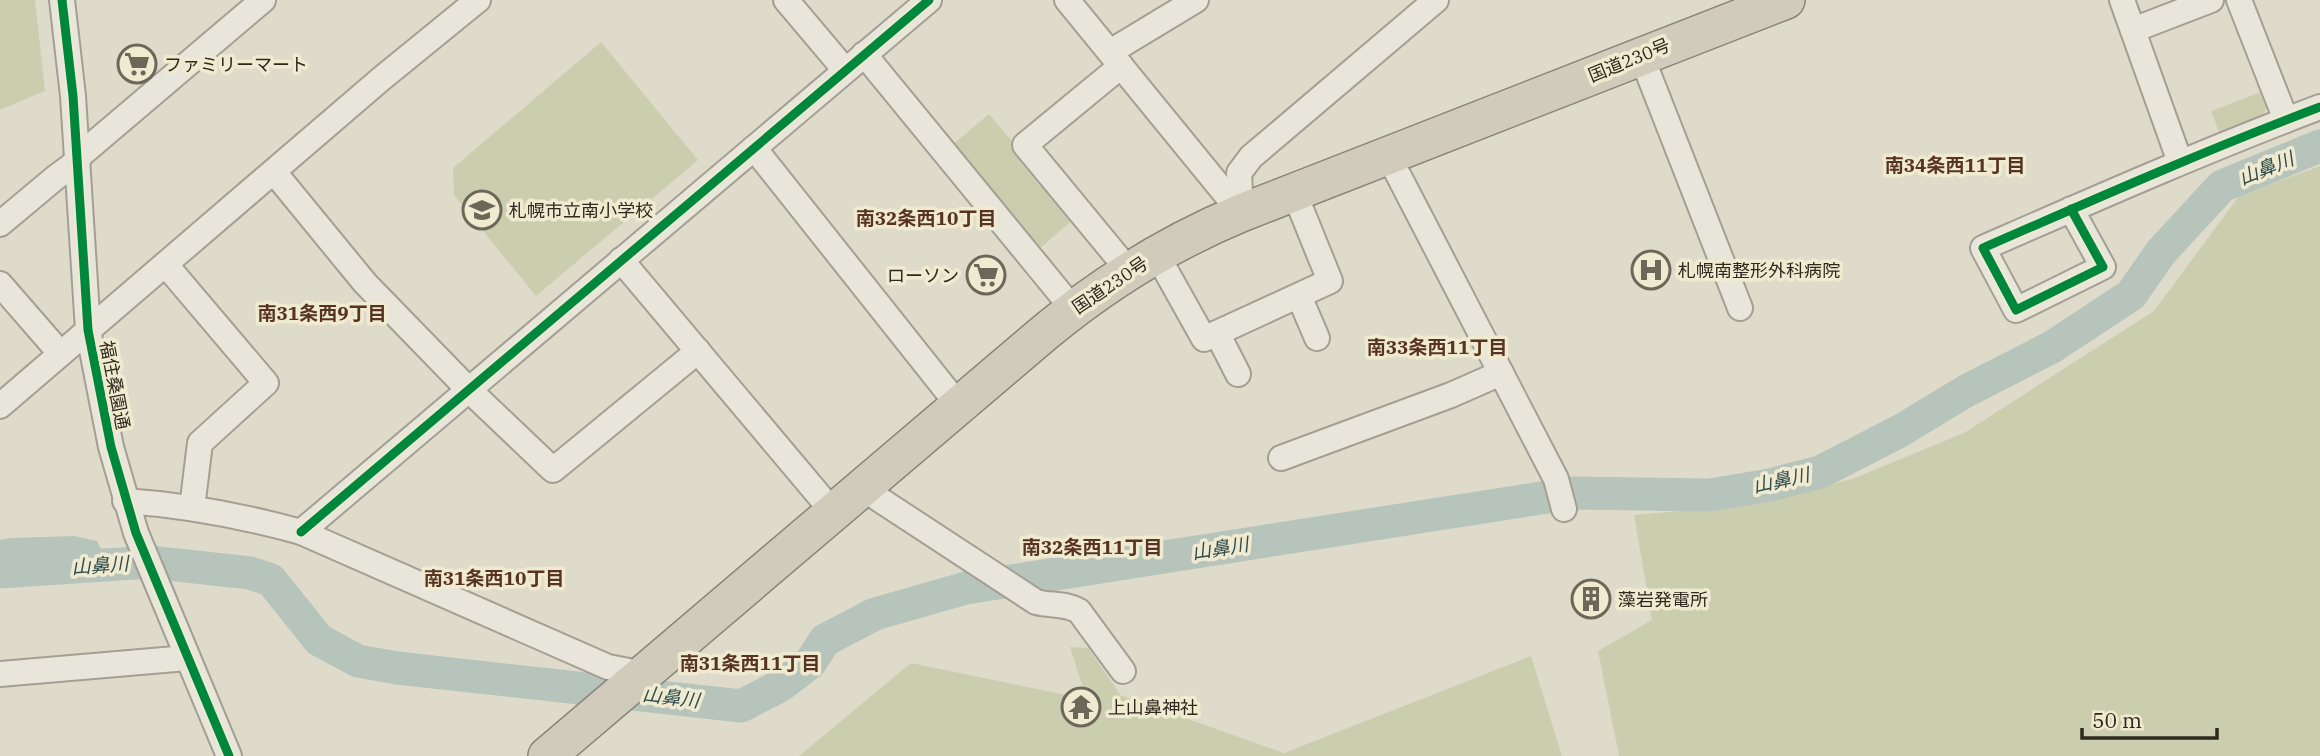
<svg xmlns="http://www.w3.org/2000/svg" width="2320" height="756" font-family="'IBM Plex Serif','Noto Sans JP',serif">
<style>
.green{fill:#cbceae}
.water{fill:#b6c4bc}
.lines{fill:none;stroke-linecap:round;stroke-linejoin:round}
.river{stroke:#b6c4bc;stroke-width:33}
.minor-casing{stroke:#a49f93;stroke-width:28}
.highway-casing{stroke:#89857a;stroke-width:40}
.minor{stroke:#e8e5db;stroke-width:24}
.highway{stroke:#d1cbbb;stroke-width:37}
.cycleway-casing{stroke:#f0ead0;stroke-width:13}
.cycleway{stroke:#00873e;stroke-width:9}
.labels{text-anchor:middle;dominant-baseline:central;stroke-width:7;stroke-linejoin:round;paint-order:stroke}
.street-label{font-size:18px;fill:#30281e;stroke:#f0ead0}
.poi-label{font-size:18px;fill:#30281e;stroke:#f0ead0;text-anchor:start}
.neighbourhood-label{font-size:19px;font-weight:bold;fill:#573323;stroke:#f0ead0}
.water-label{font-size:19px;font-style:italic;fill:#2f4d4e;stroke:#f0ead0}
</style>
<rect width="100%" height="100%" fill="#dfdbca"/>
<g class="green">
<path d="M0,0H35L45,91L0,110Z"/>
<path d="M601,42L698,160L536,296L454,195L453,168Z"/>
<path d="M2261,92L2267,107L2262,117L2220,134L2211,111Z"/>
<path d="M989,114L1076,217L1037,251L950,147Z"/>
<path d="M2320,166V756H1619L1598,651L1652,620L1634,515L1745,505L1852,479L1964,433L2154,311L2239,196Z"/>
<path d="M1070,647L1088,648L1120,694L1117,696L1120,695L1284,753L1531,656L1562,756H799L911,663L1090,700L1084,691Z"/>
</g>
<path class="water" d="M74,536L97,541L110,568L0,579V540L11,538Z"/>
<g class="lines">
<path class="river" d="M0,572L150,562L250,573L271,580L319,640L358,661L397,668L741,706L780,686L810,663L825,640L875,614L966,588L1573,493L1710,495L1770,485L1820,472L1900,431L1966,391L2052,347L2131,295L2161,252L2222,186L2320,146"/>
<defs>
<g id="minor">
<path d="M62,0L73,96L88,330L111,447L136,533L229,756"/>
<path d="M786,0L845,70"/>
<path d="M1067,0L1241,213"/>
<path d="M2122,0L2180,162"/>
<path d="M2239,0L2286,120"/>
<path d="M2133,30L2211,0"/>
<path d="M1110,52L1196,0"/>
<path d="M864,54L1073,309"/>
<path d="M1641,55L1740,308"/>
<path d="M1121,66L1025,145L1129,271"/>
<path d="M754,148L959,406"/>
<path d="M78,157L263,0"/>
<path d="M1389,157L1556,479L1564,509"/>
<path d="M274,172L365,283L469,390L553,470L698,351"/>
<path d="M2071,209L2103,267L2016,310L1983,248C2095,199 2206,150 2320,107"/>
<path d="M1241,213L1239,173L1251,157L1436,0"/>
<path d="M0,224L55,178L78,161"/>
<path d="M1157,255L1204,339L1217,333L1330,281L1294,192"/>
<path d="M621,260L833,512"/>
<path d="M166,265L266,383L200,443L192,508"/>
<path d="M0,284L60,353"/>
<path d="M1299,296L1317,338"/>
<path d="M1217,333L1238,374"/>
<path d="M0,406L381,79L478,0"/>
<path d="M1281,458L1451,395L1501,373"/>
<path d="M862,488L1036,602C1051,606 1066,603 1079,611L1123,671"/>
<path d="M125,501C185,505 243,516 301,532L608,667L644,674"/>
<path d="M301,532L929,0"/>
<path d="M0,674L187,658"/>
</g>
<path id="highway" d="M547,756L1043,334C1103,284 1169,243 1241,213L1786,0"/>
</defs>
<use href="#minor" class="minor-casing"/>
<use href="#highway" class="highway-casing"/>
<use href="#minor" class="minor"/>
<use href="#highway" class="highway"/>
<defs>
<g id="cycleway">
<path d="M62,0L73,96L88,330L111,447L136,533L229,756"/>
<path d="M2071,209L2103,267L2016,310L1983,248C2095,199 2206,150 2320,107"/>
<path d="M301,532L929,0"/>
</g>
</defs>
<use href="#cycleway" class="cycleway-casing"/>
<use href="#cycleway" class="cycleway"/>
</g>
<defs>
<symbol id="supermarket-ring" viewBox="-11 -11 22 22"><circle r="9.5" fill="#f0ead0" stroke="#6d675a" stroke-width="1.5"/><path d="M-6-5.5h2.5l.6 2H6L4.5 2H-2.5L-4.4-4H-6ZM-1.5 3.2a1.3 1.3 0 1 0 .1 0ZM3 3.2a1.3 1.3 0 1 0 .1 0Z" fill="#6d675a"/></symbol>
<symbol id="school-ring" viewBox="-11 -11 22 22"><circle r="9.5" fill="#f0ead0" stroke="#6d675a" stroke-width="1.5"/><path d="M0-5L7-2L0 1L-7-2ZM-4 1L0 2.5L4 1V4Q0 6-4 4Z" fill="#6d675a"/></symbol>
<symbol id="hospital-ring" viewBox="-11 -11 22 22"><circle r="9.5" fill="#f0ead0" stroke="#6d675a" stroke-width="1.5"/><path d="M-5-5h3v3.5h4V-5h3V5h-3V1.5h-4V5h-3Z" fill="#6d675a"/></symbol>
<symbol id="building-ring" viewBox="-11 -11 22 22"><circle r="9.5" fill="#f0ead0" stroke="#6d675a" stroke-width="1.5"/><path d="M-4-6H4V6H1V3H-1V6H-4ZM-2.5-4.3h1.7v1.8h-1.7ZM.8-4.3h1.7v1.8H.8ZM-2.5-1h1.7V.8h-1.7ZM.8-1h1.7V.8H.8Z" fill="#6d675a"/></symbol>
<symbol id="temple-ring" viewBox="-11 -11 22 22"><circle r="9.5" fill="#f0ead0" stroke="#6d675a" stroke-width="1.5"/><path d="M0-6L5-2H3V0L6.5 2.5H4V6H1.5V3h-3V6H-4V2.5H-6.5L-3 0V-2H-5Z" fill="#6d675a"/></symbol>
</defs>
<g fill-rule="evenodd">
<use href="#supermarket-ring" x="115" y="42" width="44" height="44"/>
<use href="#school-ring" x="460" y="188" width="44" height="44"/>
<use href="#hospital-ring" x="1629" y="248" width="44" height="44"/>
<use href="#supermarket-ring" x="964" y="253" width="44" height="44"/>
<use href="#building-ring" x="1569" y="577" width="44" height="44"/>
<use href="#temple-ring" x="1059" y="685" width="44" height="44"/>
</g>
<g class="labels">
<g class="street-label">
<text transform="translate(1629 60) rotate(-22)">国道230号</text>
<text transform="translate(1110 285) rotate(-34)">国道230号</text>
<text transform="translate(115 385) rotate(79)">福住桑園通</text>
</g>
<g class="poi-label">
<text x="164" y="64">ファミリーマート</text>
<text x="509" y="210">札幌市立南小学校</text>
<text x="1678" y="270">札幌南整形外科病院</text>
<text x="959" y="275" text-anchor="end">ローソン</text>
<text x="1618" y="599">藻岩発電所</text>
<text x="1108" y="707">上山鼻神社</text>
</g>
<g class="neighbourhood-label">
<text x="1955" y="165">南34条西11丁目</text>
<text x="926" y="218">南32条西10丁目</text>
<text x="322" y="313">南31条西9丁目</text>
<text x="1437" y="347">南33条西11丁目</text>
<text x="1092" y="547">南32条西11丁目</text>
<text x="494" y="578">南31条西10丁目</text>
<text x="750" y="663">南31条西11丁目</text>
</g>
<g class="water-label">
<text transform="translate(2266 168) rotate(-22)">山鼻川</text>
<text transform="translate(1781 480) rotate(-12)">山鼻川</text>
<text transform="translate(1220 548) rotate(-9)">山鼻川</text>
<text transform="translate(100 565) rotate(-4)">山鼻川</text>
<text transform="translate(671 697) rotate(7)">山鼻川</text>
</g>
</g>
<path d="M2082 728v10h135v-10" fill="none" stroke="#30281e" stroke-width="3.5"/>
<text x="2092" y="728" font-size="21" fill="#30281e" stroke="#f0ead0" stroke-width="5" paint-order="stroke">50 m</text>
</svg>
